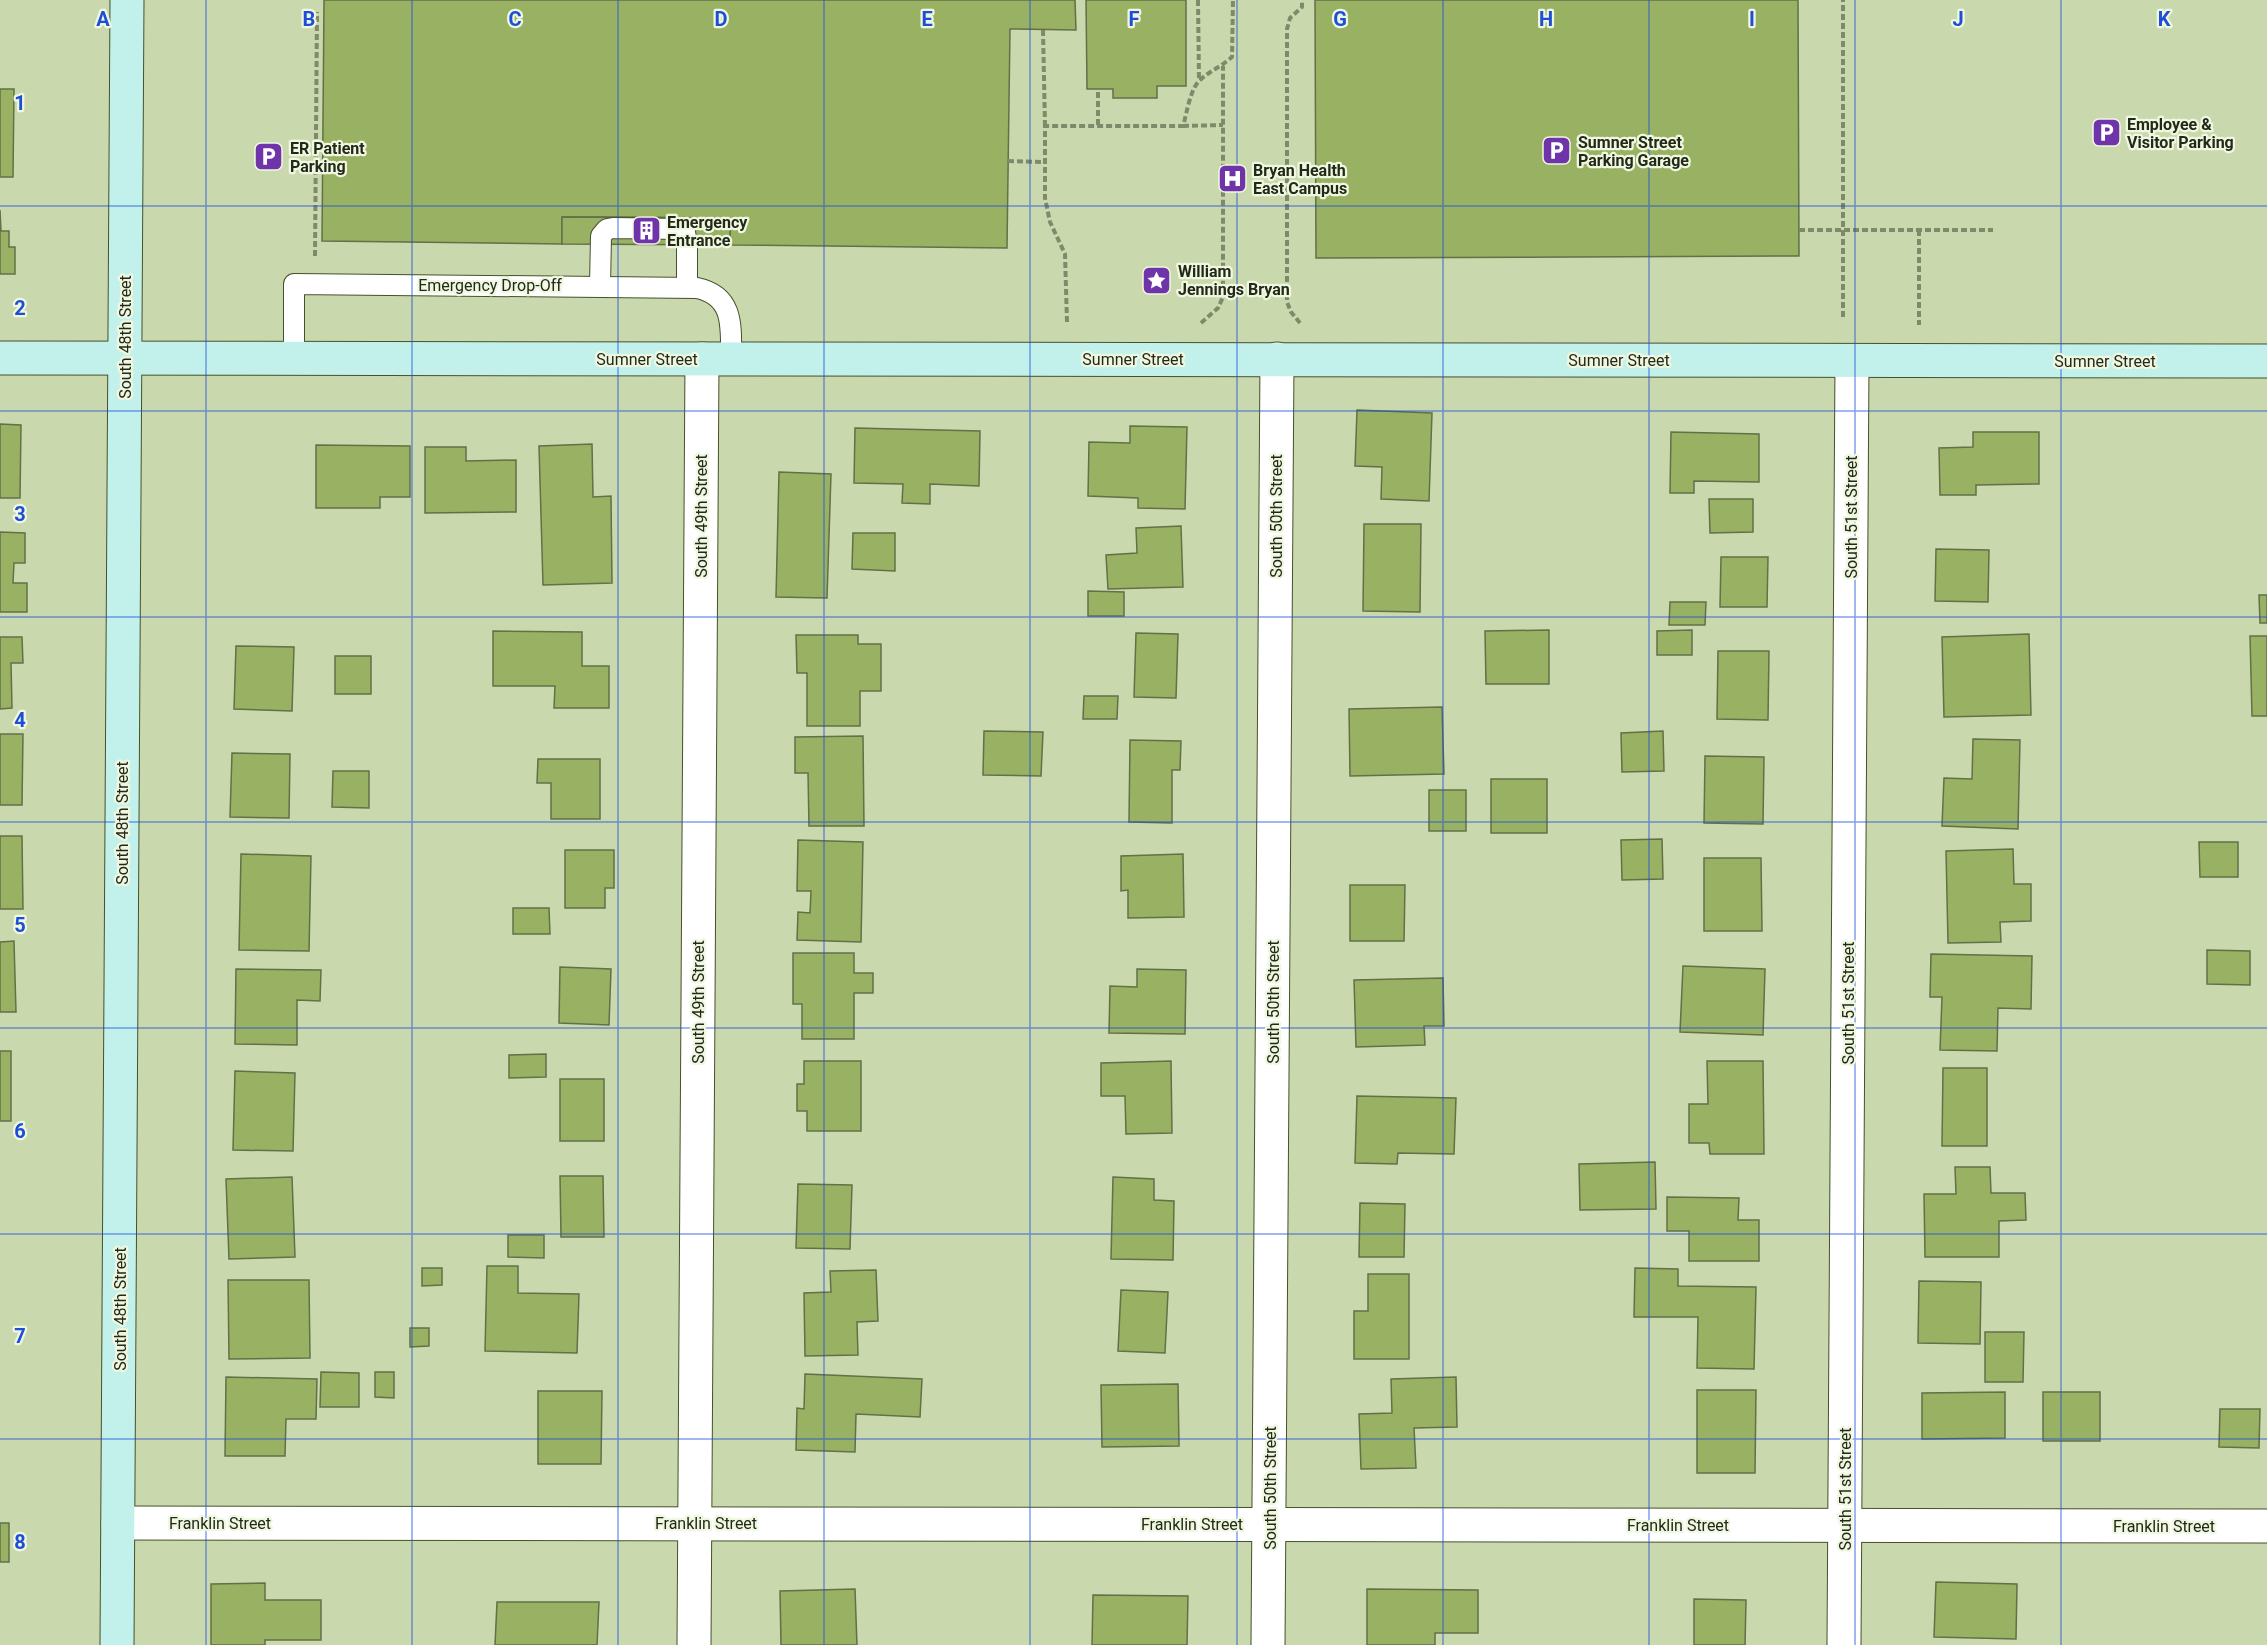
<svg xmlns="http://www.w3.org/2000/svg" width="2267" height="1645" font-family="Roboto,sans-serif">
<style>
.building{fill:#99b163;stroke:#637048;stroke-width:1.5}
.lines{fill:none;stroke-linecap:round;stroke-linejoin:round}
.lane-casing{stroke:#45512a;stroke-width:22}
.street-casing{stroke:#45512a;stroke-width:35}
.secondary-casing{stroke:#45512a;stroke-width:35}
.path{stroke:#7f8a6a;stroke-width:4;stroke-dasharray:6 3;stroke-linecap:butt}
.lane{stroke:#fff;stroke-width:20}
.street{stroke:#fff;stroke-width:33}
.secondary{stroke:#c2f1ec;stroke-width:33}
.grid{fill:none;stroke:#1d4ed8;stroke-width:1.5;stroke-opacity:0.55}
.labels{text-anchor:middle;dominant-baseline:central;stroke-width:4.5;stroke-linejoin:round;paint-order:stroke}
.poi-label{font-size:16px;font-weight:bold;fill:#232918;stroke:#eff7e0;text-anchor:start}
.street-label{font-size:16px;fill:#232918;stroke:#eff7e0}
.grid-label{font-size:20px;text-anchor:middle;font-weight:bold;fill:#1d4ed8;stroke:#eff7e0;stroke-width:4.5;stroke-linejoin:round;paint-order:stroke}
</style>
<rect width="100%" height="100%" fill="#cad9ad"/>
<g class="building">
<path d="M324,0H1075L1076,30L1010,29L1007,248L730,245V218L608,217H562V244L322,241Z"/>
<path d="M1086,0H1186V86H1157V98H1113V89H1087Z"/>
<path d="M1315,0H1798L1799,256L1316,258Z"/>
<path d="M0,89H14L13,177H0Z"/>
<path d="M0,210L1,231H9V247H15V274H0Z"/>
<path d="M562,217L730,218V245L562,244Z"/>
<path d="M1357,410L1432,413L1429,501L1381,499L1382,467L1355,466Z"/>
<path d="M0,424L21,425L20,498H0Z"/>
<path d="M1130,426L1187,427L1185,509L1138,508V498L1088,496L1089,442L1130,443Z"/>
<path d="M855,428L980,431L979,486L930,484V504L902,503L903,484L854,483Z"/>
<path d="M1671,432L1759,434V482L1694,481V493H1670Z"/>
<path d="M1973,432H2039V484L1976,485V495H1940L1939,448L1973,447Z"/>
<path d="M592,444L593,497L611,496L612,583L543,585L539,446Z"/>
<path d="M316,445L410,446V497H380V508H316Z"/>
<path d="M425,447H466V461L516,460V512L425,513Z"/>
<path d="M779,472L831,474L827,598L776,597Z"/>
<path d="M1709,499H1753V532L1710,533Z"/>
<path d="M1364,524H1421L1420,612L1363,611Z"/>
<path d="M1181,526L1183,587L1108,589L1106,555L1137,553L1136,528Z"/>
<path d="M0,532L25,533V563H14L13,583H27V612H0Z"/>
<path d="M853,533H895V571L852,569Z"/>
<path d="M1936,549L1989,550L1988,602L1935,601Z"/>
<path d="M1721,557H1768L1767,607H1720Z"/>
<path d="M1088,591L1124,592V616H1088Z"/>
<path d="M2259,595H2267V623H2260Z"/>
<path d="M1670,602H1706L1705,625H1669Z"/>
<path d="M1549,630V684H1486L1485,631Z"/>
<path d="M1692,630V655H1657V631Z"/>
<path d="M493,631L582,632V666H609V708H554L555,686H493Z"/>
<path d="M1136,633L1178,634L1176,698L1134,697Z"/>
<path d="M2029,634L2031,715L1944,717L1942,637Z"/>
<path d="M796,635H858V644H881V691H860V726H807V673H797Z"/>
<path d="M2250,636H2267V716H2252Z"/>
<path d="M0,637H22L23,663H11L12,708L0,709Z"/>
<path d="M236,646L294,647L292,711L234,709Z"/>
<path d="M1718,651H1769L1768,720L1717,719Z"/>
<rect x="335" y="656" width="36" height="38"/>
<path d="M1084,696H1118L1117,719H1083Z"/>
<path d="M1442,707L1444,774L1350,776L1349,709Z"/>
<path d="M984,731L1043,732L1041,776L983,775Z"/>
<path d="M1663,731L1664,771L1622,772L1621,733Z"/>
<path d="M0,734H23L22,805H0Z"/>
<path d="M863,736L864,826H809L808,773H795V737Z"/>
<path d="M1973,739L2020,740L2018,829L1942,826L1944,778L1972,779Z"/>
<path d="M1130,740L1181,741L1180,770H1172V823L1129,822Z"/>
<path d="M232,753L290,754L289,818L230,817Z"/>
<path d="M1705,756L1764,757L1763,824L1704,823Z"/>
<path d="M538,759H600V819H551V783H537Z"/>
<path d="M333,771H369V808L332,807Z"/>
<rect x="1491" y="779" width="56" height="54"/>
<rect x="1429" y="790" width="37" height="41"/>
<path d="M0,836H22L23,909H0Z"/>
<path d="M1662,839L1663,879L1622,880L1621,840Z"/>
<path d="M798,840L863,842L861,942L797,940L798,912L810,913L811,891H797Z"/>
<path d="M2199,842H2238V877H2200Z"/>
<path d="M2013,849L2014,884H2031V921L2000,922L2001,942L1948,943L1946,851Z"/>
<path d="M565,850H614V888H605V908H565Z"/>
<path d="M241,854L311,856L309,951L239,950Z"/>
<path d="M1183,854L1184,917L1128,918V890L1121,891V856Z"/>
<path d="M1704,858H1761L1762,931H1704Z"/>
<path d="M1350,885H1405L1404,941H1350Z"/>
<path d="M513,908H549L550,934H513Z"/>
<path d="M14,941L16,1012H0V942Z"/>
<path d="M2207,950L2250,951V985L2207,984Z"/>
<path d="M793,953H854V973H873V993H854V1039H802V1004H793Z"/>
<path d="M1931,954L2032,956L2031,1009L1998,1008L1997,1051L1940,1050L1942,997H1930Z"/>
<path d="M1683,966L1765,969L1763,1035L1680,1032Z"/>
<path d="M560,967L611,969L609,1025L559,1023Z"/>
<path d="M236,969L321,970L320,1001L297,1000V1045L235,1044Z"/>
<path d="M1137,969L1186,970L1185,1034L1109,1033L1110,986L1137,987Z"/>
<path d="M1443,978L1444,1026H1424L1425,1045L1356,1047L1354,980Z"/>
<rect x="0" y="1051" width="11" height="70"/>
<path d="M546,1054V1077L509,1078V1055Z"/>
<path d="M804,1061H861V1131H807V1111H797V1084H804Z"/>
<path d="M1171,1061L1172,1133L1126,1134L1125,1096H1101V1063Z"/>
<path d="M1707,1061H1763L1764,1154H1710L1709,1143H1689V1104H1708Z"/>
<path d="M1943,1068H1987V1146H1942Z"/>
<path d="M235,1071L295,1073L293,1151L233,1150Z"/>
<rect x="560" y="1079" width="44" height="62"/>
<path d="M1357,1096L1456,1098L1454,1154L1398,1153L1397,1164L1355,1163Z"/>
<path d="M1655,1162L1656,1209L1580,1210L1579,1164Z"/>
<path d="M1955,1167H1990L1991,1193H2025L2026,1220L1999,1221V1257H1925L1924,1194H1956Z"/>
<path d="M560,1176H603L604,1237H561Z"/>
<path d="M292,1177L295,1257L229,1259L226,1179Z"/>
<path d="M1113,1177L1154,1179V1200L1174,1201L1173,1260L1111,1259Z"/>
<path d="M798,1184L852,1185L850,1249L796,1248Z"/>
<path d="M1667,1197L1739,1198L1738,1220H1759V1261H1689V1231H1667Z"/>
<path d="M1360,1203L1405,1204L1404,1257H1359Z"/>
<path d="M508,1235H544V1258L508,1257Z"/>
<path d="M487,1266H518V1293L579,1294L577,1353L485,1351Z"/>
<path d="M422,1268H442V1285L422,1286Z"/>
<path d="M1635,1268L1678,1269V1286L1756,1287L1754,1369L1697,1368L1698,1317H1634Z"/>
<path d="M876,1270L878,1321L857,1322L858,1355L805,1356L804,1293L831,1292L830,1271Z"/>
<path d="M1368,1274H1409V1359H1354V1311H1368Z"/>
<path d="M228,1280H309L310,1358L229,1359Z"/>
<path d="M1919,1281L1981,1282L1980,1344L1918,1343Z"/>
<path d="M1121,1290L1168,1292L1165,1353L1118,1351Z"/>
<path d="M410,1328H429V1346L410,1347Z"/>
<path d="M1985,1332H2024L2023,1382H1985Z"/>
<path d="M321,1372L359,1373V1407H320Z"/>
<path d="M375,1372H394V1398L375,1397Z"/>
<path d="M805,1374L922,1379L920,1417L856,1414L855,1452L796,1450L797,1408L804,1409Z"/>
<path d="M226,1377L317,1379L316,1419H286L285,1456H225Z"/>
<path d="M1456,1377L1457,1427L1414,1428L1416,1468L1361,1469L1359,1414L1392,1413L1391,1379Z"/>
<path d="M1178,1384L1179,1446L1102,1447L1101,1385Z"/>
<path d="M1697,1390H1756L1755,1473H1697Z"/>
<path d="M538,1391H602L601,1464H538Z"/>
<path d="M2005,1392V1438L1922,1439V1393Z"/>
<rect x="2043" y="1392" width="57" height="49"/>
<path d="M2220,1409H2260L2259,1448L2219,1447Z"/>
<rect x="0" y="1523" width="9" height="39"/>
<path d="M1936,1582L2017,1584L2016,1639L1934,1637Z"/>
<path d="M265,1583V1600H321V1640H265V1645H211V1584Z"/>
<path d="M855,1589L857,1645H781L780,1591Z"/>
<path d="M1367,1589L1478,1590V1633H1435V1645H1367Z"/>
<path d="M1093,1595L1188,1596L1187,1645H1092Z"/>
<path d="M1694,1599L1746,1600L1745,1645H1694Z"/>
<path d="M497,1602H599L597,1645H495Z"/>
</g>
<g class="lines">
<defs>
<g id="lane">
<path d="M600,286L601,236L607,229L613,228L681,229L685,232L687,245V286"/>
<path d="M294,359V284L697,288C735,296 731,328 731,359"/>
</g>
<g id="street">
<path d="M118,1523L2267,1526"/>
<path d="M694,1645L702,359"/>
<path d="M1268,1645L1277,359"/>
<path d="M1844,1645L1852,361"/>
</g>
<g id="secondary">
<path d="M0,358L2267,361"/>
<path d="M117,1645L127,0"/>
</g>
</defs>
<use href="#lane" class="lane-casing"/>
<use href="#street" class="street-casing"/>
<use href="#secondary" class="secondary-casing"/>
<g class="path">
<path d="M1198,0L1199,80"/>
<path d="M1043,30L1045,126"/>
<path d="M1098,92V126"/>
<path d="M1183,126L1223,125"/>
<path d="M1008,161L1045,162"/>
<path d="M1799,230H1993"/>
<path d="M1919,230V325"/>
<path d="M315,256L317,12"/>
<path d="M1843,317V0"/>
<path d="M1067,322L1065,254L1050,222L1045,198V126H1183C1187,113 1190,89 1200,80C1210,71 1222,66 1232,57L1233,0"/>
<path d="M1201,323L1218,308L1223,297V66"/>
<path d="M1300,323L1291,312L1287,302V29L1290,18L1302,7V0"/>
</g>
<use href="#lane" class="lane"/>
<use href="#street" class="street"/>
<use href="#secondary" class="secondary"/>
</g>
<path class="grid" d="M206,0V1645M412,0V1645M618,0V1645M824,0V1645M1030,0V1645M1237,0V1645M1443,0V1645M1649,0V1645M1855,0V1645M2061,0V1645M0,206H2267M0,411H2267M0,617H2267M0,822H2267M0,1028H2267M0,1234H2267M0,1439H2267"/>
<defs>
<symbol id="parking-square" viewBox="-11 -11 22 22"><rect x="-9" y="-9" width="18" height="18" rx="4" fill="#6f34aa" stroke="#eff7e0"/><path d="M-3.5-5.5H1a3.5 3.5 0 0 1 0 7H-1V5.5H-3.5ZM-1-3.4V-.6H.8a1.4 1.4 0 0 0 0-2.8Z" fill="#fff"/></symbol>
<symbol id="hospital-square" viewBox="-11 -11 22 22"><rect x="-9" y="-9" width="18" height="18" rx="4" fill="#6f34aa" stroke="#eff7e0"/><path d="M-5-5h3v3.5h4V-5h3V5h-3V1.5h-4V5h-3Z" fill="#fff"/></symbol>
<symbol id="building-square" viewBox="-11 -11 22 22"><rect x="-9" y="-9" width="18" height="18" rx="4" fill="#6f34aa" stroke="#eff7e0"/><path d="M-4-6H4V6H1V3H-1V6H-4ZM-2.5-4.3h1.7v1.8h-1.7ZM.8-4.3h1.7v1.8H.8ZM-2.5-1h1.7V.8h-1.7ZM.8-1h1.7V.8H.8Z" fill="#fff"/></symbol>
<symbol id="sight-square" viewBox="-11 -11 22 22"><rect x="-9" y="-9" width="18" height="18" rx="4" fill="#6f34aa" stroke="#eff7e0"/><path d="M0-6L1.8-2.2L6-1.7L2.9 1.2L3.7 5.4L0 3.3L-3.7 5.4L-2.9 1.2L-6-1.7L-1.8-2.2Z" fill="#fff"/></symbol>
</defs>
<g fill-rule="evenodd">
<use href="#parking-square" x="2090" y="116" width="33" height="33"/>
<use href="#parking-square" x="1540" y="134" width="33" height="33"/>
<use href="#parking-square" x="252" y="140" width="33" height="33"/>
<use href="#hospital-square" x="1216" y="162" width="33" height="33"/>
<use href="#building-square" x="630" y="214" width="33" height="33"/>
<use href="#sight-square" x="1140" y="264" width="33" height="33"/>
</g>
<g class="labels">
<g class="poi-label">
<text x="2127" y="124">Employee &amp;<tspan x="2127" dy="18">Visitor Parking</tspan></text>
<text x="1578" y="142">Sumner Street<tspan x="1578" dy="18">Parking Garage</tspan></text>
<text x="290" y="148">ER Patient<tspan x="290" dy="18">Parking</tspan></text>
<text x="1253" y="170">Bryan Health<tspan x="1253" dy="18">East Campus</tspan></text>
<text x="667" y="222">Emergency<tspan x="667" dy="18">Entrance</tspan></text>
<text x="1178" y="271">William<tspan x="1178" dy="18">Jennings Bryan</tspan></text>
</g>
<g class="street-label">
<text x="490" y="285">Emergency Drop-Off</text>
<text transform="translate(125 337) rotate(-90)">South 48th Street</text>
<text x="647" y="359">Sumner Street</text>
<text x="1133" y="359">Sumner Street</text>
<text x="1619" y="360">Sumner Street</text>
<text x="2105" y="361">Sumner Street</text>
<text transform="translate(701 516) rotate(-90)">South 49th Street</text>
<text transform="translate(1276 516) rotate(-90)">South 50th Street</text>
<text transform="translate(1851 517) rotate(-90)">South 51st Street</text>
<text transform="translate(122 823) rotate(-90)">South 48th Street</text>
<text transform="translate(698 1002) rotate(-90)">South 49th Street</text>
<text transform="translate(1273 1002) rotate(-90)">South 50th Street</text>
<text transform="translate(1848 1003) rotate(-90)">South 51st Street</text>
<text transform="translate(120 1309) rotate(-90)">South 48th Street</text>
<text transform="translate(1270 1488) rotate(-90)">South 50th Street</text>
<text transform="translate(1845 1489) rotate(-90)">South 51st Street</text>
<text x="220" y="1523">Franklin Street</text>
<text x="706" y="1523">Franklin Street</text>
<text x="1192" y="1524">Franklin Street</text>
<text x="1678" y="1525">Franklin Street</text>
<text x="2164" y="1526">Franklin Street</text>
</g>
</g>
<g class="grid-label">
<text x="103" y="26">A</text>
<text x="309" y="26">B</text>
<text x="515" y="26">C</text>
<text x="721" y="26">D</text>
<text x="927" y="26">E</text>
<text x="1134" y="26">F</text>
<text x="1340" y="26">G</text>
<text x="1546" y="26">H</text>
<text x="1752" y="26">I</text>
<text x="1958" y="26">J</text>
<text x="2164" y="26">K</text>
<text x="20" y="110">1</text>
<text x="20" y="315">2</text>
<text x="20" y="521">3</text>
<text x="20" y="727">4</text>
<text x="20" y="932">5</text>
<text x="20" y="1138">6</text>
<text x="20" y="1343">7</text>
<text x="20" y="1549">8</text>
</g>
</svg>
